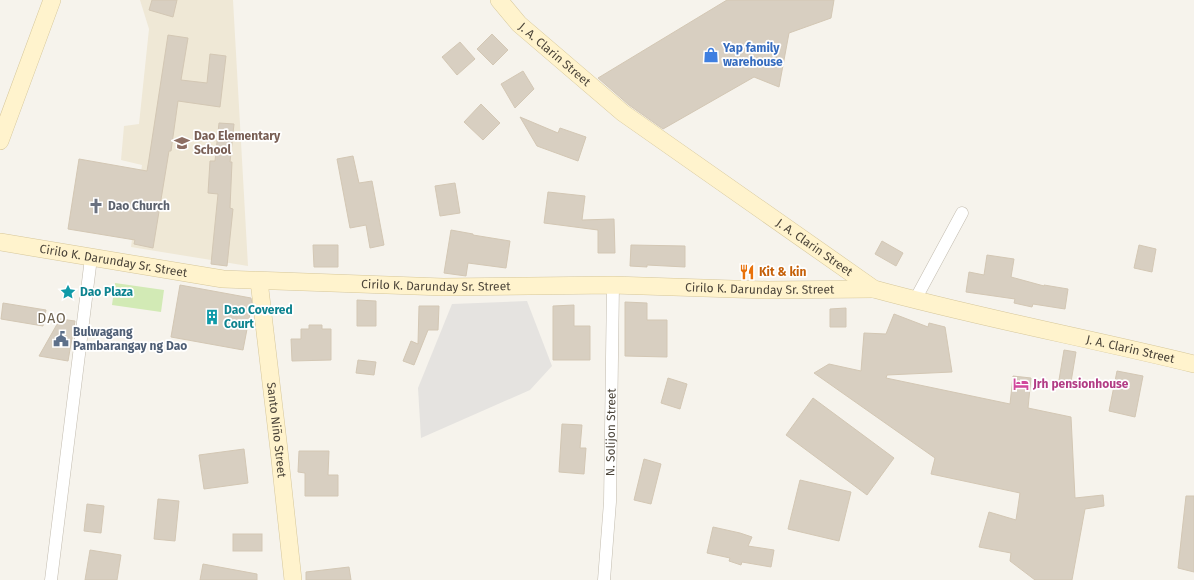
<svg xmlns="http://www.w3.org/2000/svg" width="1194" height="580" font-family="'Fira Sans',sans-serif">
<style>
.education{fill:#efe8d6}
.green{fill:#d2eab5}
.parking{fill:#e5e3e0}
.building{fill:#d8cfc1;stroke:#d3c7b4}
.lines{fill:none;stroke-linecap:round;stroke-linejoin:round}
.street-casing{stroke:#c2bbae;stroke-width:13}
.secondary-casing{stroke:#d6c79b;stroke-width:18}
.street{stroke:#fff;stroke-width:12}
.secondary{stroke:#fff3cd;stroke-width:17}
.labels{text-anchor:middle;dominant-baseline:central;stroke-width:3.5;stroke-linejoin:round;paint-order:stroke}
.shop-label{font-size:12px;font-weight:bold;fill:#366cbe;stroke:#fff;text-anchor:start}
.street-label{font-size:12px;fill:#4b4439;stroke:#fff}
.education-label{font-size:12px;font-weight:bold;fill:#785e54;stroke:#fff;text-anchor:start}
.worship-label{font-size:12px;font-weight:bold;fill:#5b616d;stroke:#fff;text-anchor:start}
.food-label{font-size:12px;font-weight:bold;fill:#c56008;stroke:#fff;text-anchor:start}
.culture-label{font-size:12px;font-weight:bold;fill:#0d838f;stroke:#fff;text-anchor:start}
.service-label{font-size:12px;font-weight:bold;fill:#4e5e75;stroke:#fff;text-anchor:start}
.hotel-label{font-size:12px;font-weight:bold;fill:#b23c85;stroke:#fff;text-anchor:start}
.quarter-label{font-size:14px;letter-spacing:1px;fill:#6e6250;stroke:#fff}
</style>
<rect width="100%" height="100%" fill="#f6f3ec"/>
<path class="education" d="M140,0H233L248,266L131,247L142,165L121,160L124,126L139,124L149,29Z"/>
<path class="green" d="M115,283L164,290L161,312L112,305Z"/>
<path class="parking" d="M527,301L552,366L530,390L421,438L418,388L452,304Z"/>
<g class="building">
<path d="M152,0H177L173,17L149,10Z"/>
<path d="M727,0H834L831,18L789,33L779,87L754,77L663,129L629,105L598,78Z"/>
<path d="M492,34L508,50L493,65L477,49Z"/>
<path d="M168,35L188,38L181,80L207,83L210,54L226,56L220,107L178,101L171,151H169L153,248L134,244L135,240L68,229L79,159L147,171L149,159Z"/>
<path d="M460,42L475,59L457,75L442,57Z"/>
<path d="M523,71L534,89L515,108L501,84Z"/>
<path d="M481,104L500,123L483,140L464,122Z"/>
<path d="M520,117L558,133L560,128L586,137L578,161L537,146Z"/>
<path d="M219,123L234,124L230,162H232L230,208L233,209L227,266L211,264L218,194L208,193L210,161H215Z"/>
<path d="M353,156L359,183L372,181L384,245L370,248L366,225L350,228L337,159Z"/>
<path d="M455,183L460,213L440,216L435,186Z"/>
<path d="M548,192L585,196L582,220L614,219L615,253H598V230L544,223Z"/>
<path d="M451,230L473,234V235L510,241L506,268L468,263L466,276L444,273Z"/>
<path d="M882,241L903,253L896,266L875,254Z"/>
<path d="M313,245H338V267H314Z"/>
<path d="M631,245L685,246V267L647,265V267L630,266Z"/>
<path d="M1139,245L1156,249L1152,272L1134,268Z"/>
<path d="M987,255L1014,259L1011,277L1044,286V285L1068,289L1065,309L1033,304L1032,307L1014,303L1015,299L966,292L969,272L984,275Z"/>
<path d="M180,285L251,298L252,303L243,350L171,337Z"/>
<path d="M357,300L376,301V326H357Z"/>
<path d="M625,302L647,303V320H667V357L625,356Z"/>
<path d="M3,303L46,310L43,326L1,319Z"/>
<path d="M574,305V326H590V360H553V306Z"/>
<path d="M419,306H439L438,330H428L414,365L403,361L411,341L418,344Z"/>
<path d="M846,308V327H830V309Z"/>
<path d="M894,314L928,327L929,323L945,327L952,372L887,375L886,378L1010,404L1013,376L1031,378L1028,408L1071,417L1075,498L1103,495L1104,506L1085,509L1072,580H1035L1010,561L1011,553L979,547L989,512L1016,520L1020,493L931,474L935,458L814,373L829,364L861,371L864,333L886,334Z"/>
<path d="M60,319L75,321L68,361L39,356Z"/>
<path d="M309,325H322V329H331V360L292,361L291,339H301V329H309Z"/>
<path d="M1064,350L1076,352L1071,382L1059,380Z"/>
<path d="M358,360L376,362L374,375L356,373Z"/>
<path d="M1117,371L1143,376L1135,417L1109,411Z"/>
<path d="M668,378L687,384L680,409L661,403Z"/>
<path d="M813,398L894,458L867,495L786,435Z"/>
<path d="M562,424L582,425L580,448H586L584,474L559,472Z"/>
<path d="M244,449L248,483L204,489L199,455Z"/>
<path d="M299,451H329L328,475H338V496H305V473L298,472Z"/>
<path d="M644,459L661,464L651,504L634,500Z"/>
<path d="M800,480L851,492L839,541L788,529Z"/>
<path d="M1186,496H1194V572L1178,568Z"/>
<path d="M158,499L179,501L175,541L154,539Z"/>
<path d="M87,504L104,506L101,533L84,531Z"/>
<path d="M713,527L740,533L752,537L748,546L774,550L771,567L742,562L741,565L729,561L730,558L707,553Z"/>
<rect x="233" y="534" width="29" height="17"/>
<path d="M90,550L121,555L117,580H85Z"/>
<path d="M203,564L257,574V580H200Z"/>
<path d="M349,567L351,580H306V572Z"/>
</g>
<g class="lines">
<defs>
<g id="street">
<path d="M915,300L962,213"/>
<path d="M51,580L91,258"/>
<path id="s1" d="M604,580L610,502L613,285"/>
</g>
<g id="secondary">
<path id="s2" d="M499,0L519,24L623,113L874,289C980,318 1088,338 1194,364"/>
<path d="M0,141L52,0"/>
<path id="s3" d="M0,242L223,279L443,287L613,285L767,290L874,289"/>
<path id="s4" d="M259,281L279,450L293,580"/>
</g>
</defs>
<use href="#street" class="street-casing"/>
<use href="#secondary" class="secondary-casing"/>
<use href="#street" class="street"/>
<use href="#secondary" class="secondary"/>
</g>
<defs>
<symbol id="shop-bare" viewBox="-9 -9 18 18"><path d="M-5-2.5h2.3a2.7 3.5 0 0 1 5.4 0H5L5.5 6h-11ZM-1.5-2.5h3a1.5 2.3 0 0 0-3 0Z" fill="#3f7fe0" stroke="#fff" stroke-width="2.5" paint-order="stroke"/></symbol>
<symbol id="school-bare" viewBox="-9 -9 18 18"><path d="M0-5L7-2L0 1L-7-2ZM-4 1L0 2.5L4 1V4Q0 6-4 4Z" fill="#8d6e63" stroke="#fff" stroke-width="2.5" paint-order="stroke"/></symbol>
<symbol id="church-bare" viewBox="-9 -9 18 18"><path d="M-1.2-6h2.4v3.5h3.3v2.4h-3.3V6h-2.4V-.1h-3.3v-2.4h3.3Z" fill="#6b7280" stroke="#fff" stroke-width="2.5" paint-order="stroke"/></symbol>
<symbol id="restaurant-bare" viewBox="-9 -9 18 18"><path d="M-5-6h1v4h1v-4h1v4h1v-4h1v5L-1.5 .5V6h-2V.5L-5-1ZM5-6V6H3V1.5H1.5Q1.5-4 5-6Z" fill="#e8710a" stroke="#fff" stroke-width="2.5" paint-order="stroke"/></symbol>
<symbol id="sight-bare" viewBox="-9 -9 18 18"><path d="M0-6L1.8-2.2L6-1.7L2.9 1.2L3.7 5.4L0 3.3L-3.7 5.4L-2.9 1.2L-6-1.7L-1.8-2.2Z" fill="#0f9aa8" stroke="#fff" stroke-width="2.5" paint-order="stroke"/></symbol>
<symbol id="building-bare" viewBox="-9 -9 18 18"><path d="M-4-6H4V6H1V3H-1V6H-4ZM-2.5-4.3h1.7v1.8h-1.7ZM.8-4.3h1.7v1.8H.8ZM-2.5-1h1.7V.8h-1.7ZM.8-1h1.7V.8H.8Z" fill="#0f9aa8" stroke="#fff" stroke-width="2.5" paint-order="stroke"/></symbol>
<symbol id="civic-bare" viewBox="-9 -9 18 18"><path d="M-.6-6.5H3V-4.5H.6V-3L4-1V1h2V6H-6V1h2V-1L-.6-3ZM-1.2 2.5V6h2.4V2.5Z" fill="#5c6f8a" stroke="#fff" stroke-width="2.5" paint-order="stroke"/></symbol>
<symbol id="hotel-bare" viewBox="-9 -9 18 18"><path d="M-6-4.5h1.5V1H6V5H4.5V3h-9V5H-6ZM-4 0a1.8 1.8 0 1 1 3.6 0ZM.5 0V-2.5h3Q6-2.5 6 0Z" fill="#d1479c" stroke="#fff" stroke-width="2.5" paint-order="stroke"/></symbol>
</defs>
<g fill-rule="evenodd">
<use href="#shop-bare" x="700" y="44" width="22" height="22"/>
<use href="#school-bare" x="171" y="132" width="22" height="22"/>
<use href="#church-bare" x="85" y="195" width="22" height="22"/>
<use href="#restaurant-bare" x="736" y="261" width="22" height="22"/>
<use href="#sight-bare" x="57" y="281" width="22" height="22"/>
<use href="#building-bare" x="201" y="306" width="22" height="22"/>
<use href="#civic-bare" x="50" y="328" width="22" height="22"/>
<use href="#hotel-bare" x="1010" y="373" width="22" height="22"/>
</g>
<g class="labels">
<g class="shop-label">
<text x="723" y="48">Yap family<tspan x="723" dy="14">warehouse</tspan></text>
</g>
<g class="street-label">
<text stroke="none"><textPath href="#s2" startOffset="78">J. A. Clarin Street</textPath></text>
<text stroke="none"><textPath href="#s2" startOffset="402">J. A. Clarin Street</textPath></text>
<text stroke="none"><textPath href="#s3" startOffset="115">Cirilo K. Darunday Sr. Street</textPath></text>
<text stroke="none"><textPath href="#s3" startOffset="439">Cirilo K. Darunday Sr. Street</textPath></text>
<text stroke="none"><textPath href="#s3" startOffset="763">Cirilo K. Darunday Sr. Street</textPath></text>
<text stroke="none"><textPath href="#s2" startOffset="738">J. A. Clarin Street</textPath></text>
<text stroke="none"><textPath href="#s4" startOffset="150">Santo Niño Street</textPath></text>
<text stroke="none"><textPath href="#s1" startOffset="148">N. Solijon Street</textPath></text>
</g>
<g class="education-label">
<text x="194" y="136">Dao Elementary<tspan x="194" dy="14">School</tspan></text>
</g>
<g class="worship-label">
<text x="108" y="206">Dao Church</text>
</g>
<g class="food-label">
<text x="759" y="272">Kit &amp; kin</text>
</g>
<g class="culture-label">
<text x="80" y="292">Dao Plaza</text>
<text x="224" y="310">Dao Covered<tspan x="224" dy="14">Court</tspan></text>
</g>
<g class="service-label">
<text x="73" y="332">Bulwagang<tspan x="73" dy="14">Pambarangay ng Dao</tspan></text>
</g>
<g class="hotel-label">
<text x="1033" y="384">Jrh pensionhouse</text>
</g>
<g class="quarter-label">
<text x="52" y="318">DAO</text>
</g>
</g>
</svg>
